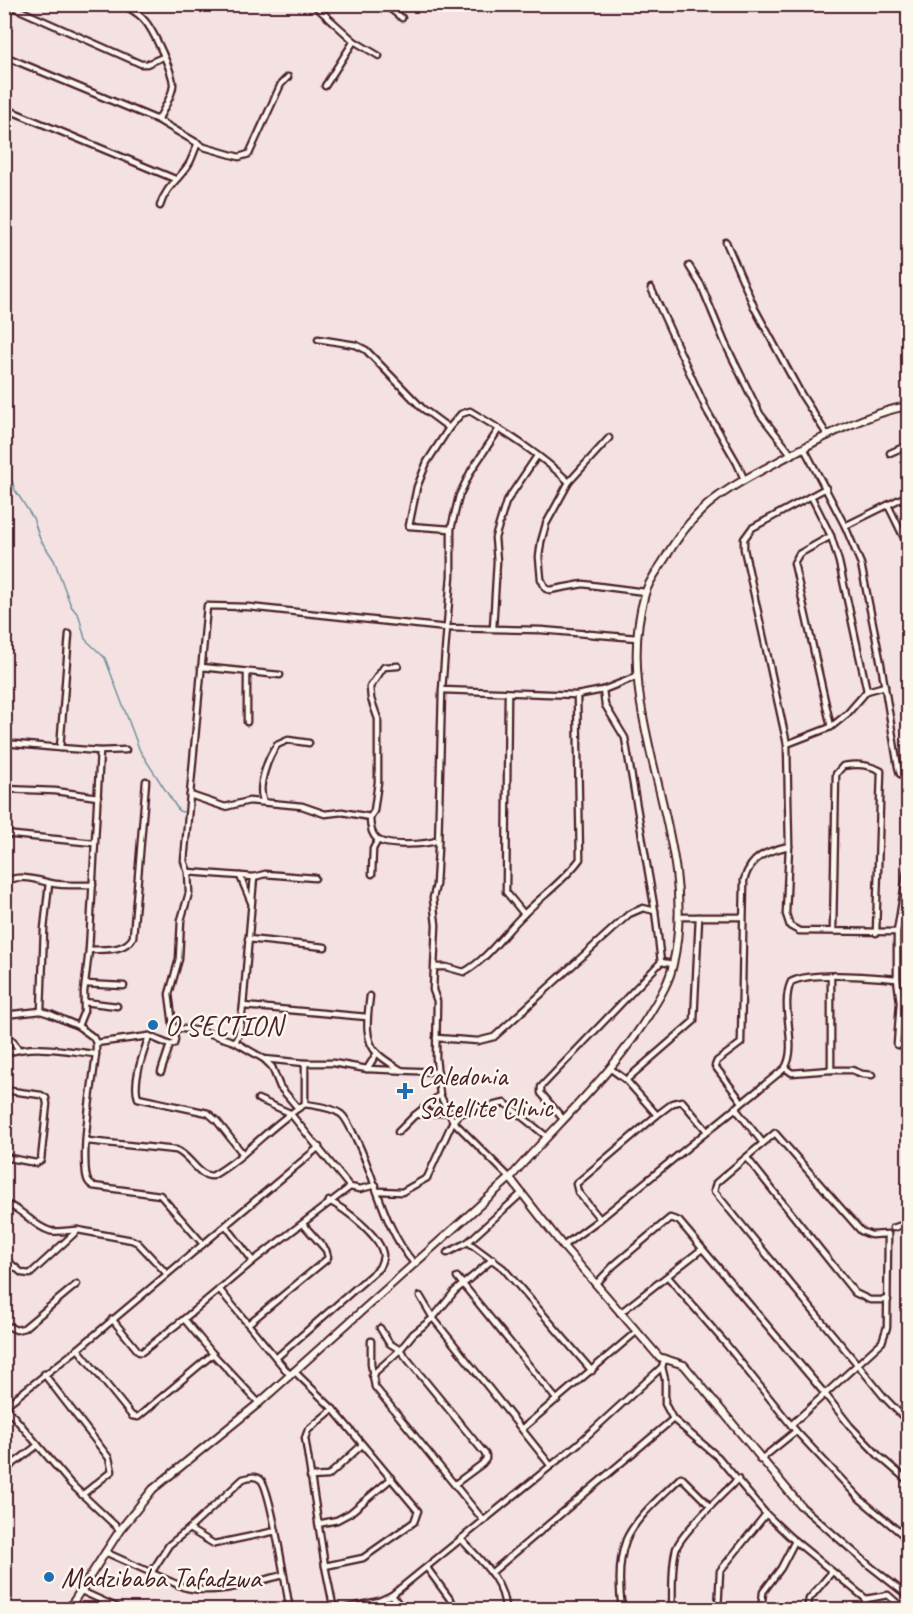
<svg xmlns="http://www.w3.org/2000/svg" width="913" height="1614" font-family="Caveat,sans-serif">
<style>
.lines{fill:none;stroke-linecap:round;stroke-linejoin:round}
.stream{stroke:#72919b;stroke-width:1.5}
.street-casing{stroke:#4a1f2b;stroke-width:9}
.secondary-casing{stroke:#4a1f2b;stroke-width:10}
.street{stroke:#fbf7ec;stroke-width:4.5}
.secondary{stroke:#fbf7ec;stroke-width:6}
.poi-dot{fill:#1f6fb2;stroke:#fbf7ec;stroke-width:2}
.labels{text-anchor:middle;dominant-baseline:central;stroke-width:5;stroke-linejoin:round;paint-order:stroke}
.poi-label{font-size:28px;fill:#4a1f2b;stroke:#fbf7ec;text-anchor:start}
</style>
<rect width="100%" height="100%" fill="#f4e2e3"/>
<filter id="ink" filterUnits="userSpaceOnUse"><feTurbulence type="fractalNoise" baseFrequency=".0167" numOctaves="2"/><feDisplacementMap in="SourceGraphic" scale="12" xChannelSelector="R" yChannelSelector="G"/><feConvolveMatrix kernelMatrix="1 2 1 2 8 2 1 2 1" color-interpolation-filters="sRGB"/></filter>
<g filter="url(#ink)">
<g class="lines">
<path class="stream" d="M4,457L15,490L33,518L40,539L54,560L71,606L79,616L85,639L105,658L140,751L179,811L183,812"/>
<defs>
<g id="street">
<path d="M6,4L141,64H147L163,57"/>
<path d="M122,4C130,9 139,13 145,21C153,30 174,74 173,86C172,97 163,110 158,120"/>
<path d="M313,4L354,41"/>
<path d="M384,4L402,18"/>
<path d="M4,56L158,120L204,147L239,157L249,154L281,84L288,77"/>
<path d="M325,86L354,41L379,56"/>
<path d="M4,108L175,179"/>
<path d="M160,206C165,187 182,177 190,162C193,156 195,149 198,143"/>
<path d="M726,242L755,309L801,394L828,436"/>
<path d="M689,266L701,285L725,343L760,414L791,454"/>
<path d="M651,288L707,411L737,463L744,479"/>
<path d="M318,339L356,345L366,350L422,408L449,428"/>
<path d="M499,429L471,471L459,496L451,529V575L442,690L577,695L603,690L638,676"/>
<path d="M609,438L569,482L546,524L541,542L539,557L541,579L546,589L550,590L583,584L645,592"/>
<path d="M804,448L845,526L861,564L881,664L898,767L900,774L908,777"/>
<path d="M890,453L908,445"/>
<path d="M826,488L752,528L744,539V549L787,744L789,846L786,914L790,926L799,931L897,932"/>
<path d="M811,496L831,536L839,562L867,691"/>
<path d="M888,505L908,546"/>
<path d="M845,526L908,495"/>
<path d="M451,529L409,526L417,487L427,462L449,428L461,414L470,411C505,432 540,454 569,482"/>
<path d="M831,536L799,554L794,563L831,727"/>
<path d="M493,629L497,561L495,538L506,502L537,456"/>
<path d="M201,667L280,675"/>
<path d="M442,690L438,848L436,885L433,898L436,925L433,990L437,1001L436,1058L440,1095L453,1121L510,1178"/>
<path d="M603,690L605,705L625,738L655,911L661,962"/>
<path d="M508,693L506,892L524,914"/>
<path d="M247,722V672"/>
<path d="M4,743L60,748L69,634"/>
<path d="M787,744L831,727L847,714L867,691L885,686"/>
<path d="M60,748L100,751L89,950L84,992V1011L78,1026"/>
<path d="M100,751L126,750"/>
<path d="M4,789L55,791L98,797"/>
<path d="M190,795L225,807L249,801L302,806L325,814L342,812L370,817L374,811L378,782V719L371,699L370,687L384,667L398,666"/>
<path d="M264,802C256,788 268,757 277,745L288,740L309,743"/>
<path d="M370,817C370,824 371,834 377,839C386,847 427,845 438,840"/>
<path d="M4,834L94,843"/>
<path d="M908,865L897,932V979L900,1002L897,1045L908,1046"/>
<path d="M188,872L254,877L243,1006L239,1034L235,1042"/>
<path d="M372,874L373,849L378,840"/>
<path d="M240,876L251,902"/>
<path d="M254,877L265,874L315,878"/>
<path d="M4,883C17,873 37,880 50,883C63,886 79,885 93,885"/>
<path d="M678,917H742"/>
<path d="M833,930L836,774L843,766C857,764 868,764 881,771L876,933"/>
<path d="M248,939L325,947"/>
<path d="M89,950C104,949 125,952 133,937L146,781"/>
<path d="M435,967H446L464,972C488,959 504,933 524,914C542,896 564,881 580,859L577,695"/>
<path d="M831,976V1070H852L862,1074L872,1075"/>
<path d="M85,984L124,986"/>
<path d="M370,996C368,1013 363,1040 377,1053C384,1060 393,1065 401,1070"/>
<path d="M84,1002L117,1006"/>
<path d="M243,1006L367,1017"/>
<path d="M41,1011L44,929L49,883"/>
<path d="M4,1015L41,1011L50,1014L78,1026L93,1037L96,1043V1054C92,1089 82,1141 86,1174C87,1180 88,1183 93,1186L160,1195L203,1244"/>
<path d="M174,1028L202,1031L235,1042L264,1059L305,1063H333L367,1069L438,1072"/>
<path d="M4,1036L13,1041L19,1050"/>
<path d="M149,1036C144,1052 132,1081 138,1098L208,1113L217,1121L243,1154"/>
<path d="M436,1038L478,1041L494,1037L629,914L643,908L655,911"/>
<path d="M96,1043L149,1036L170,1045L174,1044L175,1040L169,994L179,959L181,920L189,893L188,872L184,861L207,606L249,607L447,628L541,630L637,638"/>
<path d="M4,1054C35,1043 65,1051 96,1054"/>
<path d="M264,1059L272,1067L280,1087L298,1108"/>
<path d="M785,1068L792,1073L831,1070"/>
<path d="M367,1069L377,1053"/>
<path d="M611,1069L626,1080L657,1115"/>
<path d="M161,1072L170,1045"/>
<path d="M626,1080L694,1021L699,917"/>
<path d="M4,1090L41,1095L46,1098L47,1104L41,1160L36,1163L4,1157"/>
<path d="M258,1099L290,1113L350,1187L360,1189L376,1185"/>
<path d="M742,1102L715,1066L717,1061L741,1043L744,880C751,856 767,851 789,846"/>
<path d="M305,1104V1063"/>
<path d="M735,1108L763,1143"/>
<path d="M415,1115L440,1095"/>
<path d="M563,1119L541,1093V1087L661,962L673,964"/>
<path d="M398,1132L415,1115L448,1112"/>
<path d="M87,1141L176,1150C191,1156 197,1176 212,1176C246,1157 271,1124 305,1104C316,1106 331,1107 341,1114C346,1118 350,1127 353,1133C376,1175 382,1227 414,1263"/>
<path d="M747,1158L855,1293L870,1300H888"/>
<path d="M379,1191L402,1192L427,1178L453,1121L460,1114L468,1111L505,1103L546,1136"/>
<path d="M4,1204C23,1208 32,1226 50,1231C59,1233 69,1230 78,1230"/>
<path d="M600,1219L578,1192L576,1184L657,1115L673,1103L682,1101L707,1131"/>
<path d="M226,1226L253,1261"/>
<path d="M893,1228L908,1223"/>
<path d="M468,1242L503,1268L592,1371"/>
<path d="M563,1246L600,1219L785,1068C799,1045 779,1008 791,982C811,971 872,977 897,979"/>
<path d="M447,1253L468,1242L522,1193"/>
<path d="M4,1258L22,1273L30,1274L78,1230L132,1240L138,1243L167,1274"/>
<path d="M457,1277L557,1400"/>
<path d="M668,1277L726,1344L791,1425"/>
<path d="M596,1284L614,1265L670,1218L679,1221L825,1394L850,1426L879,1456L908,1481"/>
<path d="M219,1289L290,1375"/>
<path d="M420,1296L433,1318L551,1466"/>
<path d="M620,1313L702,1249"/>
<path d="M112,1319L139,1352H142L184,1319"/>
<path d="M4,1324L16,1330L24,1328L77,1284"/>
<path d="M248,1324L327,1259L328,1257L326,1250L303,1224"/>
<path d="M380,1328L389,1343L400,1350L486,1455V1459L482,1464L455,1484"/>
<path d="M371,1341V1364L375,1387L484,1521"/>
<path d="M78,1349L132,1416L138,1417L213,1354"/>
<path d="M276,1358L379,1268C381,1264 383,1260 383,1255C381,1236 345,1209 329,1201"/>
<path d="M662,1367L665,1379V1404L673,1419L718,1457L766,1514L789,1536L866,1599"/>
<path d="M294,1371L333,1409L418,1511L414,1522L363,1558L325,1566"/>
<path d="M44,1374L109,1458L112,1471L82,1495"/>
<path d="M372,1375L400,1350L413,1334L433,1318L455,1291L493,1259"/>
<path d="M259,1403L213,1354L184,1319L253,1261L350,1187"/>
<path d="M4,1405L70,1483L120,1530"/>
<path d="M5,1406L78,1349L319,1147"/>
<path d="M333,1409L308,1430L305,1438L325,1566L334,1610"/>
<path d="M523,1428L636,1332"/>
<path d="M796,1431L860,1499L908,1539"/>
<path d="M760,1460L796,1431L791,1425L882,1342L887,1327L888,1234L871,1235L861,1231L775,1133L716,1183L714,1191L858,1365L884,1397L908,1422"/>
<path d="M4,1471L38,1445"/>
<path d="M310,1477L328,1476L362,1445"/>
<path d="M800,1505L870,1566L908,1596"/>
<path d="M318,1524L337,1520L350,1513L392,1478"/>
<path d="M276,1531L214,1544L189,1529L243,1479C249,1477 255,1475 261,1480C271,1490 286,1589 290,1610"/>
<path d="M461,1539C479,1559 505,1581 505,1610"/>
<path d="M105,1552L183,1587C216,1596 251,1583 283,1575"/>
<path d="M427,1568L458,1610"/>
<path d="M151,1573L169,1545L189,1529"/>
<path d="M491,1573L673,1419"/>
<path d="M79,1590L123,1610"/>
<path d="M392,1595L403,1610"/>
<path d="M866,1599L888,1595L905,1610"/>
<path d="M339,1610L379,1601L392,1595L579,1443L662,1367L664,1360"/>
<path d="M622,1610C619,1588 618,1561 626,1540C636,1517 663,1495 681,1477L710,1506"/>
<path d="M672,1610C673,1590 671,1568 676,1549C681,1533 725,1492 738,1479"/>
<path d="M718,1610L720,1571L766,1514"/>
<path d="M761,1610L763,1592L781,1568L795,1541"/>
<path d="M807,1610L809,1599L832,1572"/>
<path d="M862,1610L866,1599"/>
</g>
<g id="secondary">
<path d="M510,1178L563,1246L659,1357L684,1365L800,1505"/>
<path d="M68,1610L120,1530L153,1489L259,1403L510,1178C558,1122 615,1073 653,1008C661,995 670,980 673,964C702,839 609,714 645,594C648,582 658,570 664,560C692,512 716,494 764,469C805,447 864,413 908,406"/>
</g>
</defs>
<use href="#street" class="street-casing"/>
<use href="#secondary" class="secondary-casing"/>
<use href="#street" class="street"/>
<use href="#secondary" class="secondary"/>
</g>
</g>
<g class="poi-dot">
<circle cx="153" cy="1025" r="6"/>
<path d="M402 1082h6v6h6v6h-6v6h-6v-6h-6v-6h6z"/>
<circle cx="49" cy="1577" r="6"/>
</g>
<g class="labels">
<g class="poi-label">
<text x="165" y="1025">O SECTION</text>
<text x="418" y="1075">Caledonia<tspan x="418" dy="32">Satellite Clinic</tspan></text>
<text x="61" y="1577">Madzibaba Tafadzwa</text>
</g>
</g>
<rect width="913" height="1614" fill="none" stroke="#fbf7ec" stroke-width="24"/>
<rect x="12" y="12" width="889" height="1590" fill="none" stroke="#4a1f2b" stroke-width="2" filter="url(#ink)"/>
</svg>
